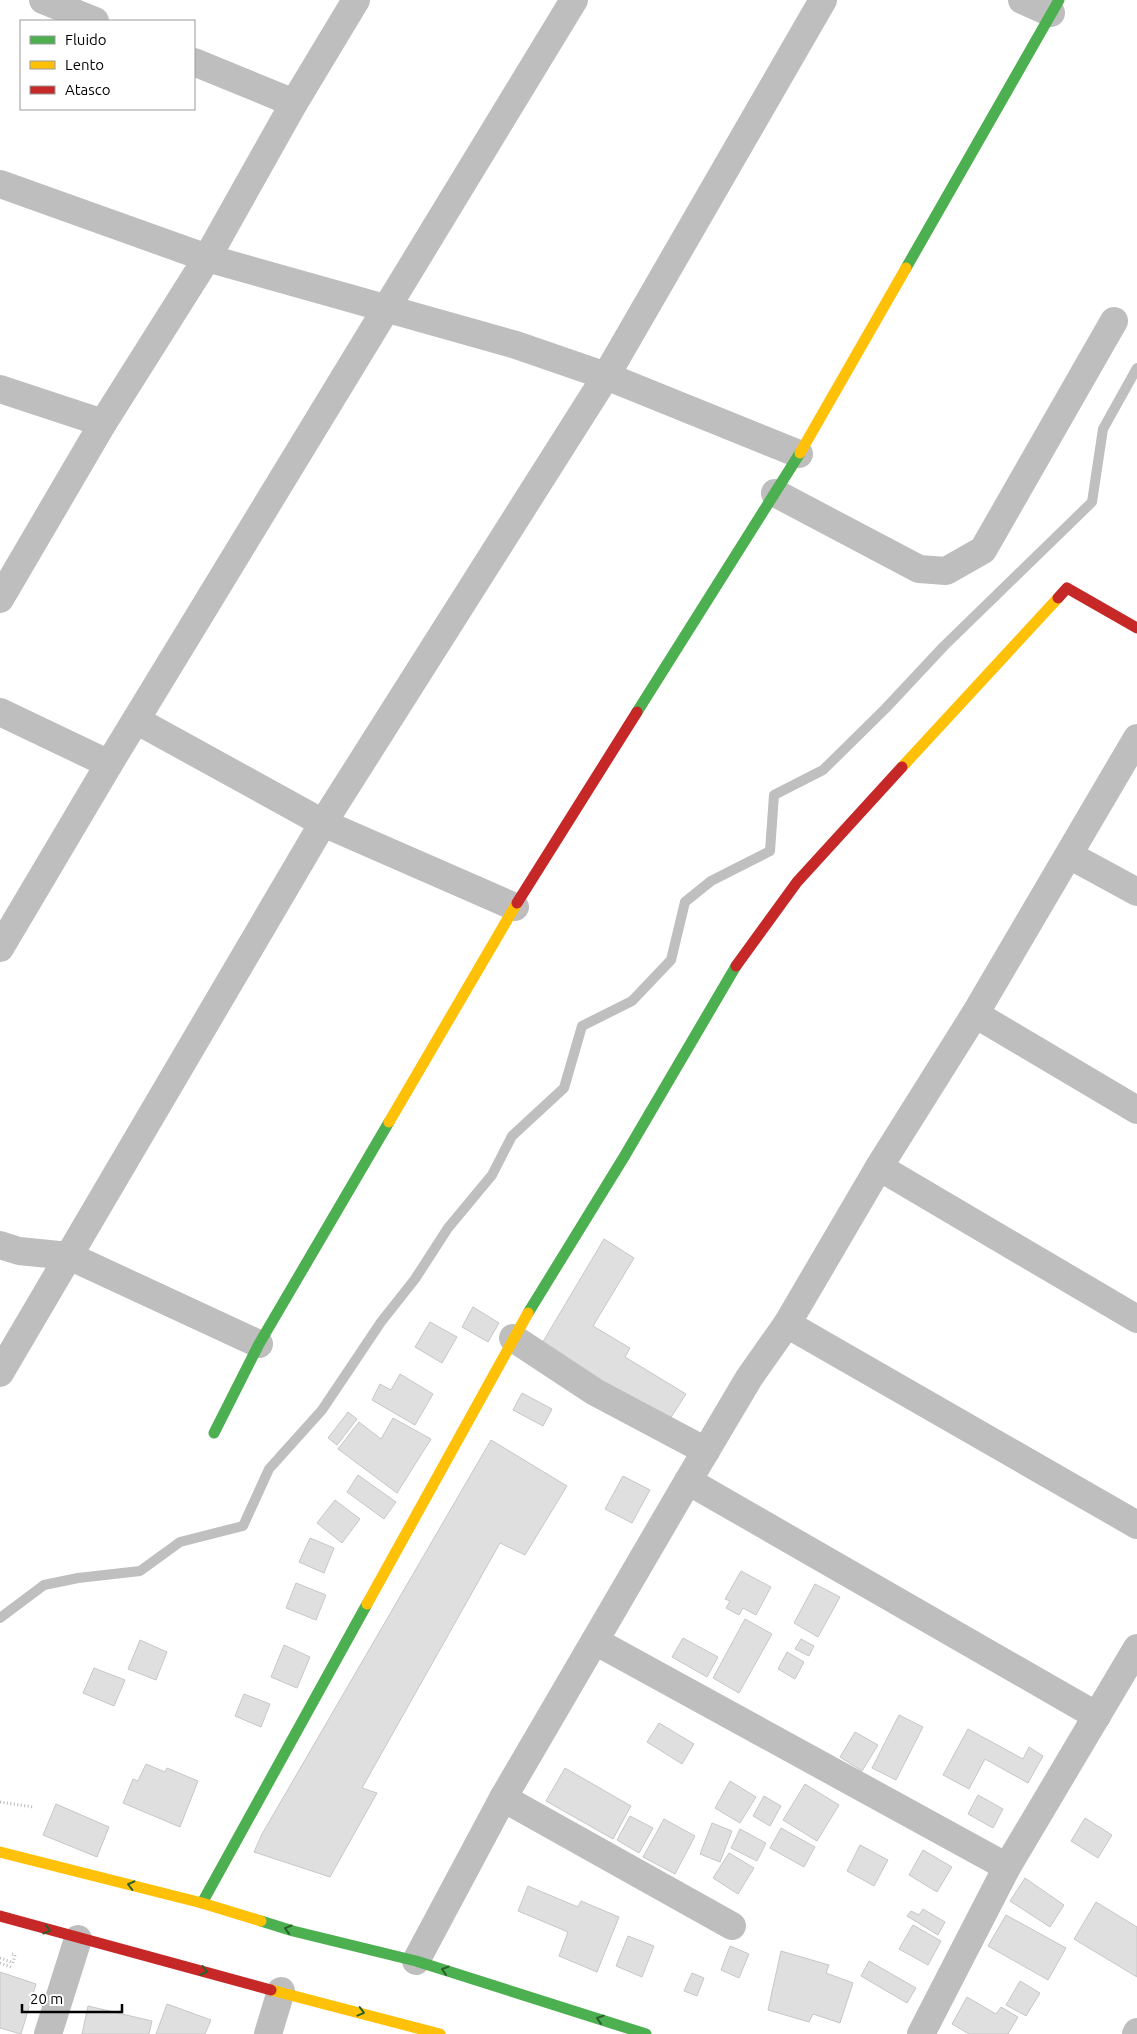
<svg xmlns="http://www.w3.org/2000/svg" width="1137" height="2034" font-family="Ubuntu,sans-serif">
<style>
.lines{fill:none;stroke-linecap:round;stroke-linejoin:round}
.stream{stroke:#bfbfbf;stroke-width:10}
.building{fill:#dfdfdf;stroke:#c7c7c7}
.path{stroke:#b9b9b9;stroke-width:3;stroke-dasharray:1 2.5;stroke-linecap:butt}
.street{stroke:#bebebe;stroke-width:28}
.fast{stroke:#4caf50;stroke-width:11}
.slow{stroke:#ffc107;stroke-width:11}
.jam{stroke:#c62828;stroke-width:11}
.oneway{stroke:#2a602c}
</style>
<rect width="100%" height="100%" fill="#fff"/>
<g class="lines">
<path class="stream" d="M0,1618L44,1585L78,1578L140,1571L180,1542L243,1526L269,1469L322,1410L381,1322L415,1279L448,1228L492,1175L512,1136L564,1088L582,1026L632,1001L671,960L685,902L711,881L770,851L774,795L823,770L885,709L944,646L1092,502L1103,429L1137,368"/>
</g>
<g class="building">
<path d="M604,1239L634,1258L593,1326L630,1348L625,1357L686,1394L668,1422L541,1345Z"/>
<path d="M473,1307L499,1323L488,1342L462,1327Z"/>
<path d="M430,1322L457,1337L442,1363L415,1347Z"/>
<path d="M400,1374L433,1394L415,1425L372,1400L380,1384L391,1390Z"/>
<path d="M522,1393L552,1409L543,1426L513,1410Z"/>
<path d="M348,1412L357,1419L337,1445L328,1438Z"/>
<path d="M393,1418L431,1439L397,1493L338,1449L359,1422L381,1439Z"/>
<path d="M491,1440L567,1486L525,1555L500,1543L362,1788L377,1793L330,1877L254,1852L262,1834Z"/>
<path d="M358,1475L396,1502L384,1519L347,1492Z"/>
<path d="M623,1476L650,1490L632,1523L605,1509Z"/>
<path d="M335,1500L360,1519L342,1543L317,1523Z"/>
<path d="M310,1538L334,1548L324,1573L299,1562Z"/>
<path d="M741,1571L771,1587L756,1615L743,1608L739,1615L726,1608L730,1601L725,1599Z"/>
<path d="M296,1583L326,1595L316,1620L286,1608Z"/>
<path d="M815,1584L840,1597L818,1637L794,1623Z"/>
<path d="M745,1619L772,1634L739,1693L713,1678Z"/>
<path d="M683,1638L718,1657L707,1677L672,1657Z"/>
<path d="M801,1639L814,1646L809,1656L795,1649Z"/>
<path d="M140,1640L167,1652L156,1680L128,1669Z"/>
<path d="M284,1645L310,1657L297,1688L271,1677Z"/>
<path d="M787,1652L804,1662L795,1679L778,1669Z"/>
<path d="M94,1668L125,1680L114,1706L83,1693Z"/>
<path d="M244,1694L270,1704L261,1727L235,1716Z"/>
<path d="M899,1715L923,1727L896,1780L872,1768Z"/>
<path d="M659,1723L694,1744L682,1764L647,1742Z"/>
<path d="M968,1729L1023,1759L1029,1747L1043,1756L1028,1783L985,1759L969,1789L943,1775Z"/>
<path d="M855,1732L878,1745L862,1771L840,1757Z"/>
<path d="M146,1764L165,1772L167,1768L198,1781L180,1827L123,1803L133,1779L138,1781Z"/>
<path d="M565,1768L631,1806L613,1839L546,1801Z"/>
<path d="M730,1781L756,1797L740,1823L715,1808Z"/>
<path d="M805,1784L839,1805L817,1841L783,1820Z"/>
<path d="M978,1795L1003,1809L993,1828L968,1814Z"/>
<path d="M764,1796L781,1806L770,1826L753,1816Z"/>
<path d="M56,1804L109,1827L97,1857L43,1835Z"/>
<path d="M630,1816L653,1828L639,1853L617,1840Z"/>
<path d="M1085,1818L1112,1835L1098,1858L1071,1841Z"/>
<path d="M664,1819L695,1836L675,1874L643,1857Z"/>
<path d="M712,1823L732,1831L720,1862L700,1854Z"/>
<path d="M781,1828L815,1847L804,1867L770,1848Z"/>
<path d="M740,1829L766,1843L757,1861L731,1848Z"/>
<path d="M860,1845L888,1860L874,1886L847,1871Z"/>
<path d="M923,1850L952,1867L937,1892L909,1875Z"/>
<path d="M729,1853L754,1868L738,1894L713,1878Z"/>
<path d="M1025,1878L1064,1905L1050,1927L1010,1901Z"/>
<path d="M528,1886L578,1907L581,1901L619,1917L597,1972L559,1956L568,1932L518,1911Z"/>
<path d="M1096,1902L1137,1927V1977L1074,1939Z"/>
<path d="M923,1909L945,1922L938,1935L907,1916L911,1911L919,1915Z"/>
<path d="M1006,1915L1066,1948L1048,1980L988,1946Z"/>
<path d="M913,1925L941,1941L928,1965L899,1949Z"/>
<path d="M628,1936L654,1946L642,1977L616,1966Z"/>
<path d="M730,1946L749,1954L739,1978L721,1970Z"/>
<path d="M781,1951L829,1965L826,1973L853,1983L840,2023L813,2014L809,2022L768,2010Z"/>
<path d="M869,1961L916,1988L907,2003L861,1976Z"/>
<path d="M0,1972L36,1984L21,2034L0,2028Z"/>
<path d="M692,1973L704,1978L697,1996L684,1991Z"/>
<path d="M1020,1981L1040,1993L1026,2016L1006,2005Z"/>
<path d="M967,1997L996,2014L1001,2007L1018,2017L1008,2034H969L952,2024Z"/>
<path d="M167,2004L211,2020L205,2034H156Z"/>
<path d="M88,2006L152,2021L149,2034H82Z"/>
</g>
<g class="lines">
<g class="path">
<path d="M0,1802L33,1807"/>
<path d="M0,1958L13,1963L15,1955L12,1954"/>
<path d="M0,1963L11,1967"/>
</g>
<g class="street">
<path d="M43,0L95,21"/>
<path d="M1022,0L1051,13"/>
<path d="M194,62L294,103"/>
<path d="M0,184L207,258L516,345L606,376L799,454"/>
<path d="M0,389L103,423"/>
<path d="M775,493L919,569L946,571L983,550L1114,321"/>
<path d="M0,599L103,423L207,258L294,103L356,0"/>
<path d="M0,712L109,764"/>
<path d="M136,720L323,823L515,907"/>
<path d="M1069,855L1137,892"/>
<path d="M0,948L109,764L574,0"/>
<path d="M975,1014L1137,1110"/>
<path d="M879,1167L1137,1319"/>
<path d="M0,1245L19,1251L69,1256L259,1344"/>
<path d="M787,1324L1137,1525"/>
<path d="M513,1338L595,1392L706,1451"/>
<path d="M0,1373L323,823L606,376L823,0"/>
<path d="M688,1481L1097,1716"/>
<path d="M595,1641L1007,1867"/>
<path d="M503,1798L732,1926"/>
<path d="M416,1961L503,1798L688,1481L749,1378L787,1324L879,1167L975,1014L1137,738"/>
<path d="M48,2034L78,1939"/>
<path d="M268,2034L281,1991"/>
<path d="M921,2034L1007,1867L1137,1648"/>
<path d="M1136,2034L1137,2032"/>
</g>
<g class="fast">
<path d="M906,268L1059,0"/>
<path d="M637,712L800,453"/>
<path d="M528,1313L624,1157L736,966"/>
<path d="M214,1433L259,1344L389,1122"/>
<path d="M202,1903L367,1604"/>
<path d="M261,1921L293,1931L416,1961L646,2034"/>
</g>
<g class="slow">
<path d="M800,453L906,268"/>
<path d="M902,767L1058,598"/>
<path d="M389,1122L517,903"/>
<path d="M367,1604L528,1313"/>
<path d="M0,1852L202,1903L261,1921"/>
<path d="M271,1990L440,2034"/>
</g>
<g class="jam">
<path d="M1058,598L1067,588L1137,628"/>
<path d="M517,903L637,712"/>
<path d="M736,966L797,882L902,767"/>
<path d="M0,1916L271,1990"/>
</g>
</g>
<defs><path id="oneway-chevron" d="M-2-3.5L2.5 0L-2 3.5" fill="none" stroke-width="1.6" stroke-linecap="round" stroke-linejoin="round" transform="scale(1.25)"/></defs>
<g class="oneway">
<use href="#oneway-chevron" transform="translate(131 1885) rotate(-166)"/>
<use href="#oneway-chevron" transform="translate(288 1929) rotate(-163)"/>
<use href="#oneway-chevron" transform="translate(47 1930) rotate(17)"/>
<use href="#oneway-chevron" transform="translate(445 1970) rotate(-162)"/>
<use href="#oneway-chevron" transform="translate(204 1971) rotate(14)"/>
<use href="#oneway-chevron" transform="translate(361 2012) rotate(15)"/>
<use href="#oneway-chevron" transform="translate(600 2019) rotate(-162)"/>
</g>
<rect x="20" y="20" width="175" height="90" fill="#ffffff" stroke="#999999"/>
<rect x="30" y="36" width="25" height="8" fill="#4caf50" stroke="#999999"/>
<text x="65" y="45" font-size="15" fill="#000000">Fluido</text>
<rect x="30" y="61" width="25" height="8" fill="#ffc107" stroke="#999999"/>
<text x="65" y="70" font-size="15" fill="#000000">Lento</text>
<rect x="30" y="86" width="25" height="8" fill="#c62828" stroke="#999999"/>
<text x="65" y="95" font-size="15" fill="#000000">Atasco</text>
<path d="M22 2004v8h100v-8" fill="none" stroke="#000000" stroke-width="2.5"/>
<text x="30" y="2004" font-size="15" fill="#000000" stroke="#ffffff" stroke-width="4" paint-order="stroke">20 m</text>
</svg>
